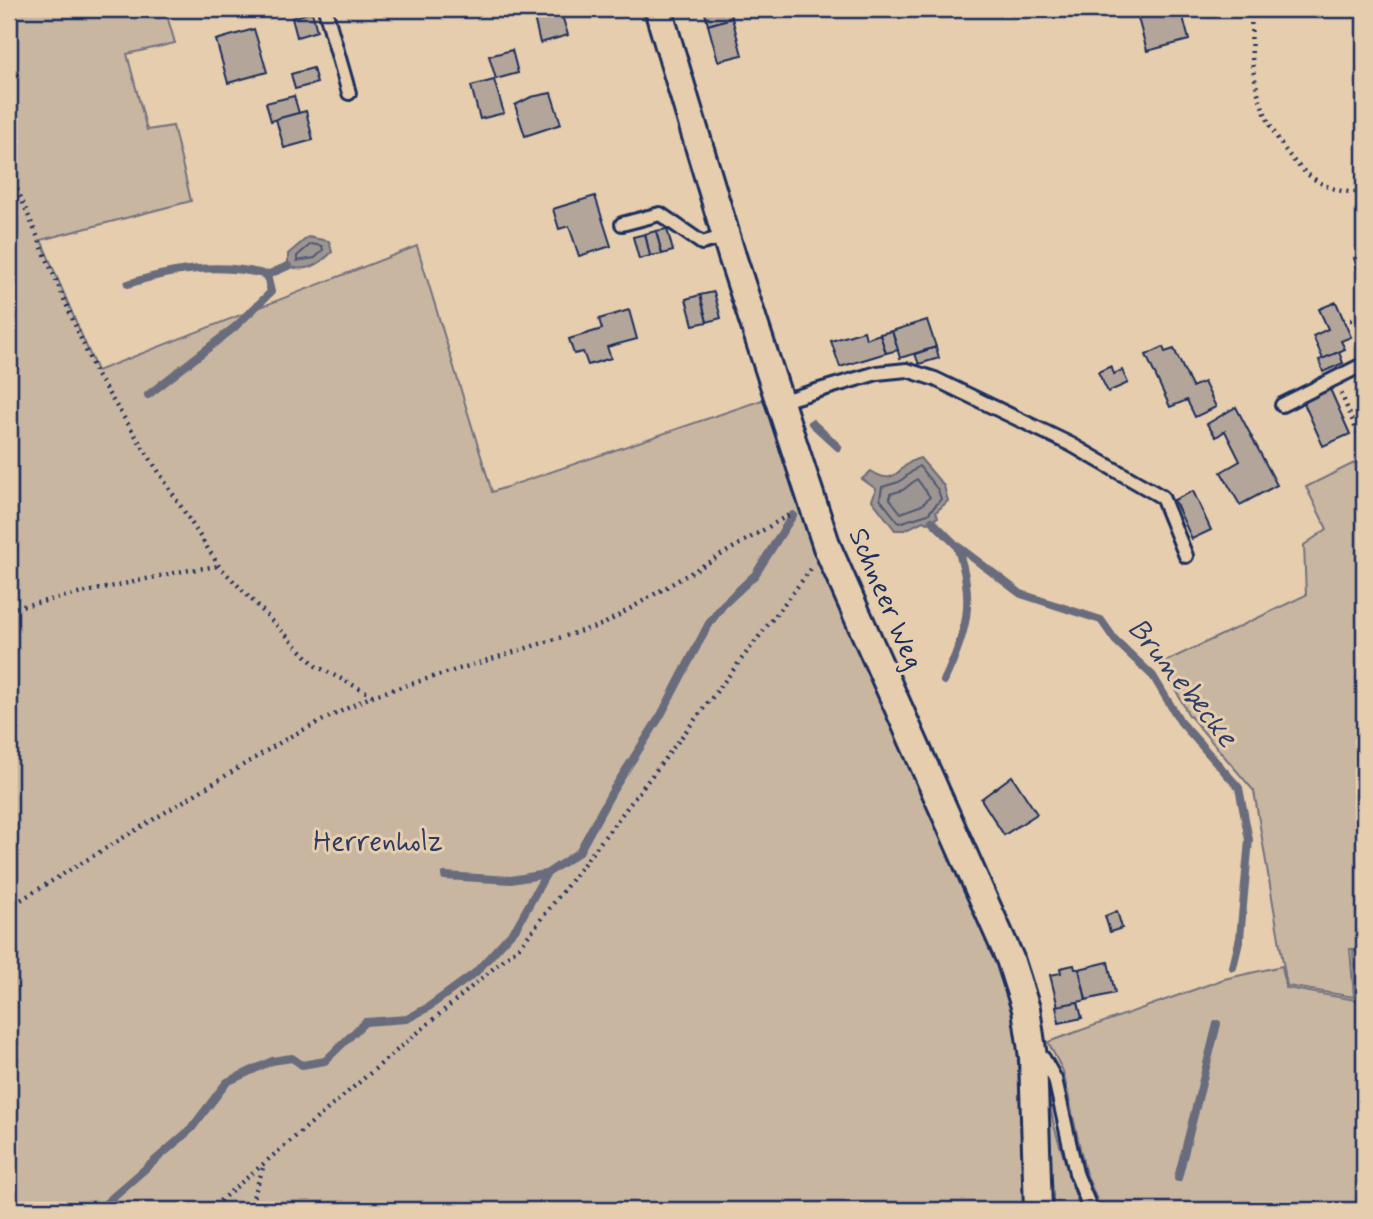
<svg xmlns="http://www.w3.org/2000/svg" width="1373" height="1219" font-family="Mynerve,sans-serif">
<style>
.green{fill:#c8b6a1;stroke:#727280;stroke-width:2}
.water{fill:#9d9591;stroke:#696c7d;stroke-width:2}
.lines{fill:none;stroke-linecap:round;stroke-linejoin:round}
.shore{stroke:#4f5872;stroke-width:2}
.stream{stroke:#696c7d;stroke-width:8}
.building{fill:#b3a599;stroke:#1b2f5e;stroke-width:2}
.service-casing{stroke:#1b2f5e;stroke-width:18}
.minor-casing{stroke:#1b2f5e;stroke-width:32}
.path{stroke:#1b2f5e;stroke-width:4.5;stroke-dasharray:2 5;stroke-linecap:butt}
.service{stroke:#e5cdad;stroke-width:12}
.minor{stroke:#e5cdad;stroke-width:26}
.labels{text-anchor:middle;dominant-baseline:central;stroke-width:6;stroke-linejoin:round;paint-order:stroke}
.street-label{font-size:28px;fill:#1b2f5e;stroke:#e5cdad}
.park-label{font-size:28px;fill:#2c3c65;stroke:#e5cdad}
.water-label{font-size:30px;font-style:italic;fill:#2e3e66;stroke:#e5cdad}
</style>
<rect width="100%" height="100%" fill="#e5cdad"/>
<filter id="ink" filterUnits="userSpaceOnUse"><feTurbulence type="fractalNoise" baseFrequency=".0143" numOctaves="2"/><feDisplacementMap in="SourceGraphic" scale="14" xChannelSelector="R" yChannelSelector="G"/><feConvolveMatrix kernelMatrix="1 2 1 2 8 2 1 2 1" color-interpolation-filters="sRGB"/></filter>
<g filter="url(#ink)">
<g class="green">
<path d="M9,9H165L175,43L127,54L147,130L173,126L191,201L41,240L97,371L417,246L492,492L765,399L816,556L998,964L1013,1010L1017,1043L1025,1210H9Z"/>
<path d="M1364,458V949H1350L1354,997L1287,986L1254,791L1188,714L1162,663L1306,595L1304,545L1327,529L1306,487Z"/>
<path d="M1353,951L1364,952V1210H1101L1085,1171L1063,1071L1048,1042L1224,979L1282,966L1286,988L1356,1000Z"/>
<path d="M1046,1083L1054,1126L1080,1210H1044Z"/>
</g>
<g class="water">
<path d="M308,237L329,241L332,252C319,265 306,273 288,266V254Z"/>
<path d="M920,458L944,486L948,501L936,512L938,517L927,523L923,521L905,530H895L872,500L876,489L862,479L871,471C899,489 897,463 920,458Z"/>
</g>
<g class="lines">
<g class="shore">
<path d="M311,244L322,246L323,250L315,258L297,261V256Z"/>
<path d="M919,466L938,490L941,499L928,514L899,523L880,499L882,487L899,482Z"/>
<path d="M917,479L930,497L922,505L901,513L890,499V494L903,490Z"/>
</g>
<g class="stream">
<path d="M128,284C173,269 220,262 267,275"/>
<path d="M148,395L235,327L271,292L267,275L288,266"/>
<path d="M812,423L838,447"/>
<path d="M932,521L956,545L1021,594L1101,620L1115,640L1153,676L1180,721L1239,788L1249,840L1240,938L1233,967"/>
<path d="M944,681C967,632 976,600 957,547"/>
<path d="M445,876L511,880L546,874"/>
<path d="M1178,1178L1217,1024"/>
<path d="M98,1210L191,1129L227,1082L272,1061L292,1058L302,1065L325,1061L365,1022L407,1019L427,1008L475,973L516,928L546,874L579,852L613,790L661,715L708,625L723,605L755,575L793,515"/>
</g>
</g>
<g class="building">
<path d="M532,9H560L568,35L540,43Z"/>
<path d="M704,9H729L732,18L708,25Z"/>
<path d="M1181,9L1189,40L1147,51L1138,18Z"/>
<path d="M312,12L317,31L297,37L292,18Z"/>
<path d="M732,18L742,55L718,61L708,25Z"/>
<path d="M254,29L267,72L228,83L216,40Z"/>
<path d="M512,50L518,73L496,79L489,56Z"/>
<path d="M313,68L317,83L295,89L291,74Z"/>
<path d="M494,80L504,113L480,119L471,86Z"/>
<path d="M551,93L561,124L525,136L515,105L531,97Z"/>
<path d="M294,96L299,113L271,121L266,103Z"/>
<path d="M306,111L313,140L284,148L276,119Z"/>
<path d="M595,196L611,246L579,256L569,226L559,229L553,209Z"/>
<path d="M667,229L673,251L662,254L656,231Z"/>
<path d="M656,231L662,254L650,256L645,234Z"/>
<path d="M645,234L650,256L639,259L633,237Z"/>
<path d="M1364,254V281L1362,282L1354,258Z"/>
<path d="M714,292L721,318L707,322L700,295Z"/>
<path d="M700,295L707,322L693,325L686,299Z"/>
<path d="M1336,302L1351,337L1341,341L1345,349L1323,359L1313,336L1328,329L1319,309Z"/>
<path d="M629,310L637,339L607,347L611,358L588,365L583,352L574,354L569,339L602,329L599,319Z"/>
<path d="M927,320L936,347L900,358L892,331Z"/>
<path d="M864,331L866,339L880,334L886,353L840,367L831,341Z"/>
<path d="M892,331L898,350L886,353L880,334Z"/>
<path d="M936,347L939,358L919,364L915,354Z"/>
<path d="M1163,347L1165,352L1174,349L1192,387L1204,382L1216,407L1195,417L1187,400L1170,407L1146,355Z"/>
<path d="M1339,352L1343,363L1323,372L1319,360Z"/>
<path d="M1111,366L1114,374L1122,370L1128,383L1108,392L1098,372Z"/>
<path d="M1330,389L1350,434L1323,446L1303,401Z"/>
<path d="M1236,407L1277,485L1240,505L1221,472L1240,461L1225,431L1216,437L1207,424Z"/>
<path d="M1193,491L1211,530L1192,539L1174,500Z"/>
<path d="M1012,776L1037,814L1004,835L981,799Z"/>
<path d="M1117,911L1122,928L1110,932L1105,916Z"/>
<path d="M1108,962L1115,993L1086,1000L1079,969Z"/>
<path d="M1074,965L1075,969H1079L1086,1000L1058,1007L1050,975L1061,973L1060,968Z"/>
<path d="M1078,1002L1082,1018L1059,1023L1056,1006Z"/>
</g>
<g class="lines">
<defs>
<g id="service">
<path d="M325,9L349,93"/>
<path d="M622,224L660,214L702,243L727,236"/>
<path d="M779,402L877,373L907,370L935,379L1072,445L1162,497L1186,556"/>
<path d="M1282,405L1364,364"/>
<path d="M1033,1057L1043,1058L1055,1079L1076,1173L1091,1210"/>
</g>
<path id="minor" d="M658,9L732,256L827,547L1010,959L1026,1009L1033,1057L1038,1210"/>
</defs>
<use href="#service" class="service-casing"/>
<use href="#minor" class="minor-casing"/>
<g class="path">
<path d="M1251,9C1252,32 1250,56 1255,79C1263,128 1306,201 1364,191"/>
<path d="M9,170L96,374L219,566L316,666L372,695"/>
<path d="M1343,320H1364"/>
<path d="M1341,393L1358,434"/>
<path d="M9,609L183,571L219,566"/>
<path d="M9,907L291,736L372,696L604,624L792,513"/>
<path d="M209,1210L522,944L811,569"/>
<path d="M249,1210L263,1168"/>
</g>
<use href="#service" class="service"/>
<use href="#minor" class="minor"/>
</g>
</g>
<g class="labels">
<g class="street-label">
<text transform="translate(885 599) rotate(67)">Schneer Weg</text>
</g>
<g class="park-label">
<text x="378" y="842">Herrenholz</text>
</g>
<g class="water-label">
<text transform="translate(1182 683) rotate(51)">Brunebecke</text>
</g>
</g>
<rect width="1373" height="1219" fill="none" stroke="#e5cdad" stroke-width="35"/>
<rect x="18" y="18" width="1338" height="1184" fill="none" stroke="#1b2f5e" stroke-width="2.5" filter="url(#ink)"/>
</svg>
